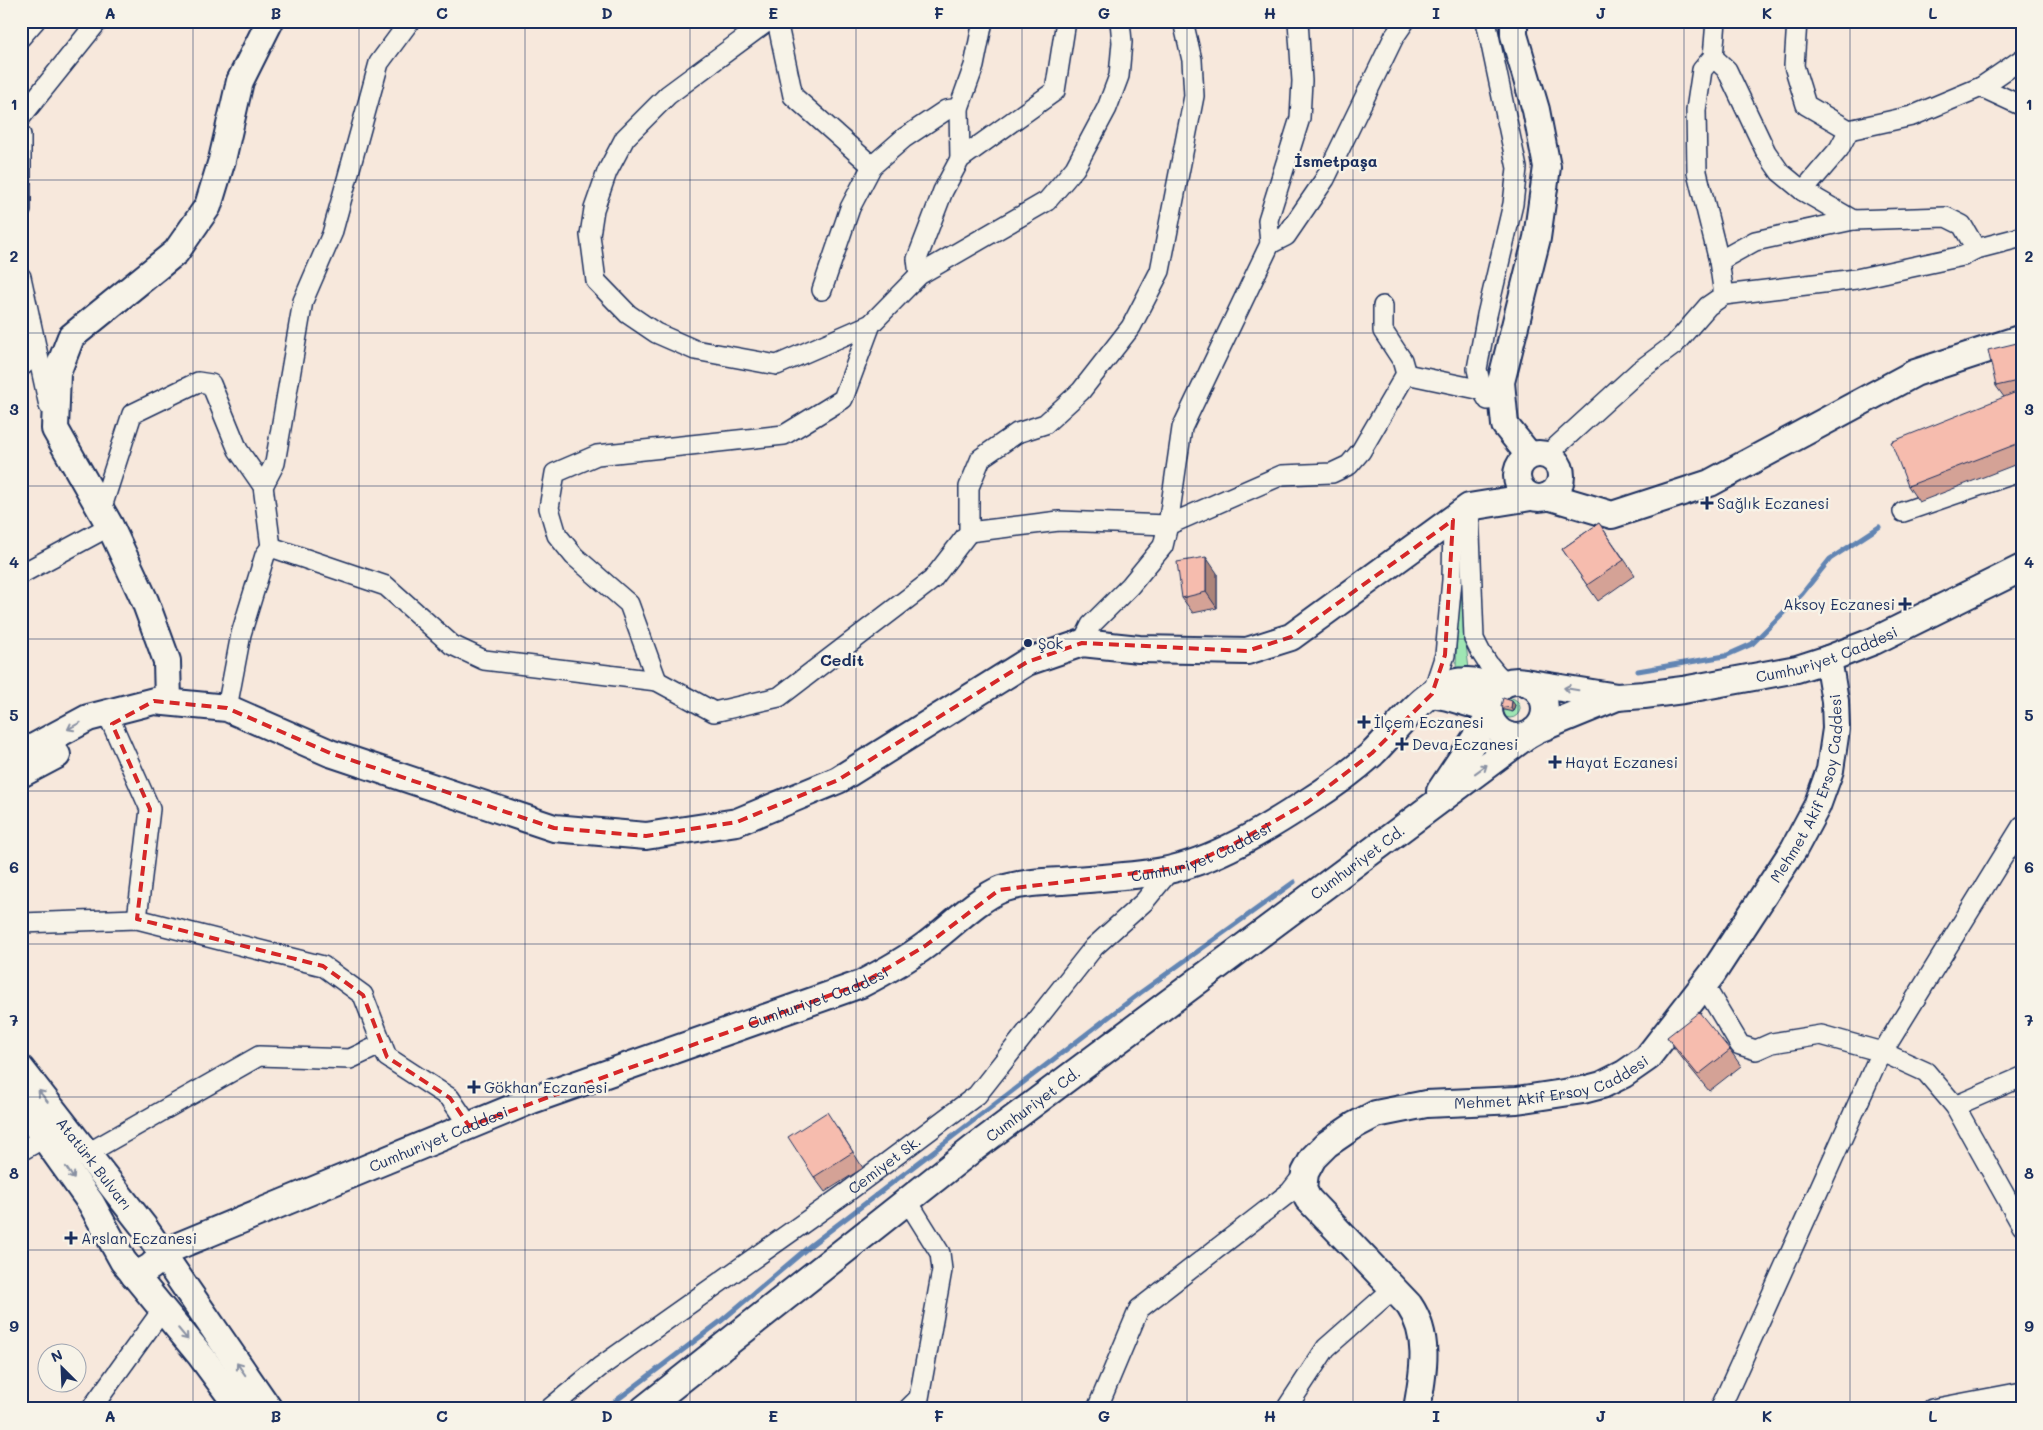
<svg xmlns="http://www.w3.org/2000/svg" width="2043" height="1430" font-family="Mali,sans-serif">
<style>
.green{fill:#9fe6b3;stroke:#5d8a88}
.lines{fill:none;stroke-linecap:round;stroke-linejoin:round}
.stream{stroke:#6285b3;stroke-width:5}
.street-casing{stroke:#1b2f5e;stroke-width:22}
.secondary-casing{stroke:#1b2f5e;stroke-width:30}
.street{stroke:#f7f3e8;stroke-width:19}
.secondary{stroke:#f7f3e8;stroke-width:26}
.wall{fill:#d4a296;stroke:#1b2f5e}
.shaded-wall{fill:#ac847a;stroke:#1b2f5e}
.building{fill:#f6bcae;stroke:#1b2f5e}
.oneway{stroke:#8991a3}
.marked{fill:none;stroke:#d62828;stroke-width:4;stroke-dasharray:10 6;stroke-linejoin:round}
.grid{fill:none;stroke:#1b2f5e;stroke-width:1;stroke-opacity:0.55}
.poi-dot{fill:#1b2f5e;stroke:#f7f3e8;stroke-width:2}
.labels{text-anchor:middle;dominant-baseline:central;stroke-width:5;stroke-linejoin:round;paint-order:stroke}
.poi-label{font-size:15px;fill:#1b2f5e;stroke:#f7f3e8;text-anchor:start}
.street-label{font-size:15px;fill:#1b2f5e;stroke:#f7f3e8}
.neighbourhood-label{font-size:16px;font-weight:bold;fill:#1b2f5e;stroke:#f7f3e8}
.neatline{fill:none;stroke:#1b2f5e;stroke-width:2}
.grid-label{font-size:16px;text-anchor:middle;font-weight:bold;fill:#1b2f5e}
</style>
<rect width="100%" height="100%" fill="#f7e8dc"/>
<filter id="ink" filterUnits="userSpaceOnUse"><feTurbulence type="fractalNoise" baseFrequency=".02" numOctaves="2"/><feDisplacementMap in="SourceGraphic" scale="10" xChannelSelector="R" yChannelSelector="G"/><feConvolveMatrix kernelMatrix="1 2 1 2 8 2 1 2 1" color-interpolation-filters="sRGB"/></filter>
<g filter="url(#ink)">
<g class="green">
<path d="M1464,529V628L1469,669L1456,670L1459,530Z"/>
<circle cx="1510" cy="708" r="10"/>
</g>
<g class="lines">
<g class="stream">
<path d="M1638,671L1725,656L1752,644L1802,594L1830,559L1879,527"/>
<path d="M605,1409L721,1321L811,1245L1140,993L1294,882"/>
</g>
<defs>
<g id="street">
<path d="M768,21L668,95L625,138L607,172L594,209L590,235L596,281L628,314L656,333L695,350L777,365L871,324L919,275L1047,201L1075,168L1107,108L1119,76L1122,42L1120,21"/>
<path d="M777,21L793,96L872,166"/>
<path d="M1486,21L1517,168L1513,204L1487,315L1477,369L1482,390L1488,400"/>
<path d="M1716,21L1713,57L1702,70L1696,110L1697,172L1719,261L1724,295"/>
<path d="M1797,21L1794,66L1806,105L1849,130L1912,116L1981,87L2022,59"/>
<path d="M21,37L35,21"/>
<path d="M1713,57L1727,70L1766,152L1780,172L1803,191L1853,220"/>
<path d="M1981,87L2022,106"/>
<path d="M21,117L98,21"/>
<path d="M21,135V210"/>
<path d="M960,159L959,108L974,66L983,21"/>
<path d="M1803,191L1839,149L1849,130"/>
<path d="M1270,244L1286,236L1325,179L1394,37L1405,21"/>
<path d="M1719,261L1755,241L1853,220L1946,217L1962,225L1976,249"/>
<path d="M919,275L917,259L943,191L960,159L1055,91L1066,21"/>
<path d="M21,277L49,406"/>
<path d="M822,290L850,208L872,166L904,138L946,110L959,108"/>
<path d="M1383,306V331L1402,360L1406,374"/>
<path d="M21,367L37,353"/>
<path d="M1547,455L1639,371L1674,345L1708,306L1724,295L1856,279L1963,256L1976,249L2022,237"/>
<path d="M263,486L275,463L303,301L332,234L379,63L410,21"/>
<path d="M1469,507L1474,639C1482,657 1491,670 1506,683"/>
<path d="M101,510L132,414L198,382L211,384L238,450L263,486L271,547L265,555L241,634L227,708"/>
<path d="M1903,512L2022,471"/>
<path d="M969,532L1059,521L1168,525L1282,475L1332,473L1349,465L1361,451L1406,374L1482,390"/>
<path d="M271,547L386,586L452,645L484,660L657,681L714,712L779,697L932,580L969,532V487L981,458L1017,433L1045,424L1081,391L1131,327L1160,271L1194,96L1192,60L1183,21"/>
<path d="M21,574L110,526"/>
<path d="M1082,643L1091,625L1130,586L1163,546L1168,525L1182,428L1270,244L1268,220L1300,118L1302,81L1298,21"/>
<path d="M657,681L629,604L574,556L557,535L549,508L555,473L597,455L784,435L843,399L871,324"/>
<path d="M1432,694L1445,655L1452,580L1453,520"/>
<path d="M112,724L150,809L137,919"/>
<path d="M21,923L137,919L323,966L363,995L387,1057L450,1098L469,1126"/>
<path d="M1704,985L1740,1045L1756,1050L1772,1043L1821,1035L1882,1052L1926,1072L1955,1106L2022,1226"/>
<path d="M1955,1106L2022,1077"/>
<path d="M21,1151L55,1132"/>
<path d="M88,1153L259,1056L350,1059L382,1044"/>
<path d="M907,1200L940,1253L942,1270L919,1398L908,1409"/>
<path d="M91,1409L163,1309"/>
<path id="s1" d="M549,1409L600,1367L846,1193L977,1095L1094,947L1144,902L1171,869"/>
<path d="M1097,1409L1139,1309L1290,1192L1305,1173"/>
<path d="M1286,1409L1326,1348L1393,1289"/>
<path d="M1720,1409L1877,1061L2022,826"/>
<path d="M1932,1409L2022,1392"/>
</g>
<g id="secondary">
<path d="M1514,21V35L1536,110L1547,167L1537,238L1501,382L1505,425L1529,455"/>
<circle cx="1539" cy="476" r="22"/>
<path d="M1548,496L1612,515L1710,483L1915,373L2022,338"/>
<circle cx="1517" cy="709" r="28"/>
<path id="s2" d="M1524,682L1617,697L1644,695L1683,690L1797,669L1828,659L1874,641L2022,568"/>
<path d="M1432,694L1448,697L1489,709"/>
<path d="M168,702L167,661L145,601L110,526L55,429L57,373L71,337L176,252L208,206L222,160L240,81L270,21"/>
<path d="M1534,731L1617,697"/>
<path d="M21,754L88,718L154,701L227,708L330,753L554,828L646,836L737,822L838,780L1027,662L1082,643L1139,649L1247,651L1291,637L1469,507L1531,497"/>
<path d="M21,774L57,755"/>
<path d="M1440,791L1482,728L1490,718"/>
<path id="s3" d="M21,1069L144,1227L269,1409"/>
<path d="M21,1105L91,1203L123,1261L201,1356L240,1409"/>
<path id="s4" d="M134,1275C146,1270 156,1266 161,1253L532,1100L861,984C884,972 906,960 926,945C948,929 978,898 1002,889C1021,883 1042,882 1062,881C1095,878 1130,877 1163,871C1213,862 1266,829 1309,801C1331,787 1352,772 1372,754C1397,730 1427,682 1465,681C1476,680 1487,685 1498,689"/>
<path id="s5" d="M644,1409L974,1148L1526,736"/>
<path id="s6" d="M1417,1409C1423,1374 1431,1337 1409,1305L1308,1199L1303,1189L1305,1173L1313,1158L1327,1144L1355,1125L1376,1114L1426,1104L1517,1100L1583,1090L1602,1085L1624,1074L1647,1058L1713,973L1794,849L1817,806L1830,770L1836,729L1835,701L1828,659"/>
</g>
</defs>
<use href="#street" class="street-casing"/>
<use href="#secondary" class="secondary-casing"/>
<use href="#street" class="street"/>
<use href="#secondary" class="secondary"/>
</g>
<g class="wall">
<path d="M2017,343L2022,350V462L1919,502L1908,486L2004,397L1996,386Z"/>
<path d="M1599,523L1635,575L1598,601L1562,549Z"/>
<path d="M1217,573V608L1193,613L1182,598Z"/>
<path d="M1515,705L1513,712L1504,710L1501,706Z"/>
<path d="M1667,1037L1730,1050L1741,1066L1709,1091L1678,1053Z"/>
<path d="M838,1128L863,1168L825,1192L814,1177Z"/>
</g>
<g class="shaded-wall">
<path d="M2017,343L2022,350V362Z"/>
<path d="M1206,557L1217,573V608L1206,592Z"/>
<path d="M1512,701L1515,705L1513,712L1511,708Z"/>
</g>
<g class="building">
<path d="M2017,343L2022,362V380L1996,386L1988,350Z"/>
<path d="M2019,391L2022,398V442L1908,486L1891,442Z"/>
<path d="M1599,523L1624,560L1587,585L1562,549Z"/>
<path d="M1206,557V592L1182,598L1177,562Z"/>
<path d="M1503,698L1512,701L1511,708L1501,706Z"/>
<path d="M1699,1012L1730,1050L1698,1075L1667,1037Z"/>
<path d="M827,1112L853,1152L814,1177L788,1137Z"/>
</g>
<defs><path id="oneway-shaft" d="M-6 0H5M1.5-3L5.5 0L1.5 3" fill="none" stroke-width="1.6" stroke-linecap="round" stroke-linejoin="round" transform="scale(1.25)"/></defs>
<g class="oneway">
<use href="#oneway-shaft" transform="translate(1571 689) rotate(-171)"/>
<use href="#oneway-shaft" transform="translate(74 726) rotate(152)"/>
<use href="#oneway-shaft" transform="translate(1481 769) rotate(-36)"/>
<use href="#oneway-shaft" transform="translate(43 1096) rotate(-129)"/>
<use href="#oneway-shaft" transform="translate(70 1173) rotate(56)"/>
<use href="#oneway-shaft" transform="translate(183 1334) rotate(50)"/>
<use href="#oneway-shaft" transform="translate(241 1369) rotate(-125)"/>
</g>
</g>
<path class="marked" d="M1453,520L1445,655L1432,694L1372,753L1308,802L1232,845L1184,867L999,890L925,946L861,984L469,1126L450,1098L387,1057L363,995L323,966L137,919L150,809L112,724L154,701L227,708L330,753L554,828L646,836L737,822L838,780L1027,662L1082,643L1247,651L1291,637Z"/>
<path class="grid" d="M193,21V1409M359,21V1409M525,21V1409M690,21V1409M856,21V1409M1022,21V1409M1187,21V1409M1353,21V1409M1518,21V1409M1684,21V1409M1850,21V1409M21,180H2022M21,333H2022M21,486H2022M21,639H2022M21,791H2022M21,944H2022M21,1097H2022M21,1250H2022"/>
<g class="poi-dot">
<path d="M1704.5 495.5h5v5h5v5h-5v5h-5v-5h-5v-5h5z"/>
<path d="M1902.5 596.5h5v5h5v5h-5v5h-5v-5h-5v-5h5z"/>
<circle cx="1028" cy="643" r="5"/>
<path d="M1361.5 714.5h5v5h5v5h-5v5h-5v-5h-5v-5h5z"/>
<path d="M1399.5 736.5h5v5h5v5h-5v5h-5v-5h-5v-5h5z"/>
<path d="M1552.5 754.5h5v5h5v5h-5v5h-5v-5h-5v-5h5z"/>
<path d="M471.5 1079.5h5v5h5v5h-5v5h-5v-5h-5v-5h5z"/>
<path d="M68.5 1230.5h5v5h5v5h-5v5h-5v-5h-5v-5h5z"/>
</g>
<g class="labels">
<g class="poi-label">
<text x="1717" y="503">Sağlık Eczanesi</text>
<text x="1895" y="604" text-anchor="end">Aksoy Eczanesi</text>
<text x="1038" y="643">Şok</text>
<text x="1374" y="722">İlçem Eczanesi</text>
<text x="1412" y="744">Deva Eczanesi</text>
<text x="1565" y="762">Hayat Eczanesi</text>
<text x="484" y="1087">Gökhan Eczanesi</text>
<text x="81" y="1238">Arslan Eczanesi</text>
</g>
<g class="street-label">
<text stroke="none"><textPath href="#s2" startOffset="309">Cumhuriyet Caddesi</textPath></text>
<text stroke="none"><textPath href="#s6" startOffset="975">Mehmet Akif Ersoy Caddesi</textPath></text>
<text stroke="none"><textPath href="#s4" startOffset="1161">Cumhuriyet Caddesi</textPath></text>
<text stroke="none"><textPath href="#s5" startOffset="899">Cumhuriyet Cd.</textPath></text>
<text stroke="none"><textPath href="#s4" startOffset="741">Cumhuriyet Caddesi</textPath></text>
<text stroke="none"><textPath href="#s6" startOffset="555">Mehmet Akif Ersoy Caddesi</textPath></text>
<text stroke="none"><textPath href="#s5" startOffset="494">Cumhuriyet Cd.</textPath></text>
<text stroke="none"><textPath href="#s4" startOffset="336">Cumhuriyet Caddesi</textPath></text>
<text stroke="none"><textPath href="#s3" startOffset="120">Atatürk Bulvarı</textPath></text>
<text stroke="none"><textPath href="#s1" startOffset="415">Cemiyet Sk.</textPath></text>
</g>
<g class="neighbourhood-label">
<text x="1336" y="160">İsmetpaşa</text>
<text x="842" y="659">Cedit</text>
</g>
</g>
<rect width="2043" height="1430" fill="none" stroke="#f7f3e8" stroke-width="55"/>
<g transform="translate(62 1368) rotate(336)"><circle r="24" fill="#f7f3e8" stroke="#9fa5b1"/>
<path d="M0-4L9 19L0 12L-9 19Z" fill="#1b2f5e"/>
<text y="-8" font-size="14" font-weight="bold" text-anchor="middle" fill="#1b2f5e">N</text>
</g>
<rect x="28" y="28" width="1988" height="1374" class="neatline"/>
<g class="grid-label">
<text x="110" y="19">A</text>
<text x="276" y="19">B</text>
<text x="442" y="19">C</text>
<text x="607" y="19">D</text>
<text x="773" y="19">E</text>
<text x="939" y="19">F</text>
<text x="1104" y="19">G</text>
<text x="1270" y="19">H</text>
<text x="1436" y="19">I</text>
<text x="1601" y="19">J</text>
<text x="1767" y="19">K</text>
<text x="1933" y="19">L</text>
<text x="14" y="110">1</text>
<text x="2029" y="110">1</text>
<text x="14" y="262">2</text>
<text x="2029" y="262">2</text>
<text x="14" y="415">3</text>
<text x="2029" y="415">3</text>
<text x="14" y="568">4</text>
<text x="2029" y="568">4</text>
<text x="14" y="721">5</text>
<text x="2029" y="721">5</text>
<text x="14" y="873">6</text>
<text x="2029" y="873">6</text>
<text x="14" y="1026">7</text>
<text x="2029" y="1026">7</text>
<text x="14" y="1179">8</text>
<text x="2029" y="1179">8</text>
<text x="14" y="1332">9</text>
<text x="2029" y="1332">9</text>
<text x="110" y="1422">A</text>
<text x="276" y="1422">B</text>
<text x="442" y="1422">C</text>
<text x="607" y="1422">D</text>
<text x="773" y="1422">E</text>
<text x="939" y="1422">F</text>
<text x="1104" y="1422">G</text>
<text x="1270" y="1422">H</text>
<text x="1436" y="1422">I</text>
<text x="1601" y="1422">J</text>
<text x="1767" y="1422">K</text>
<text x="1933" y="1422">L</text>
</g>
</svg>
